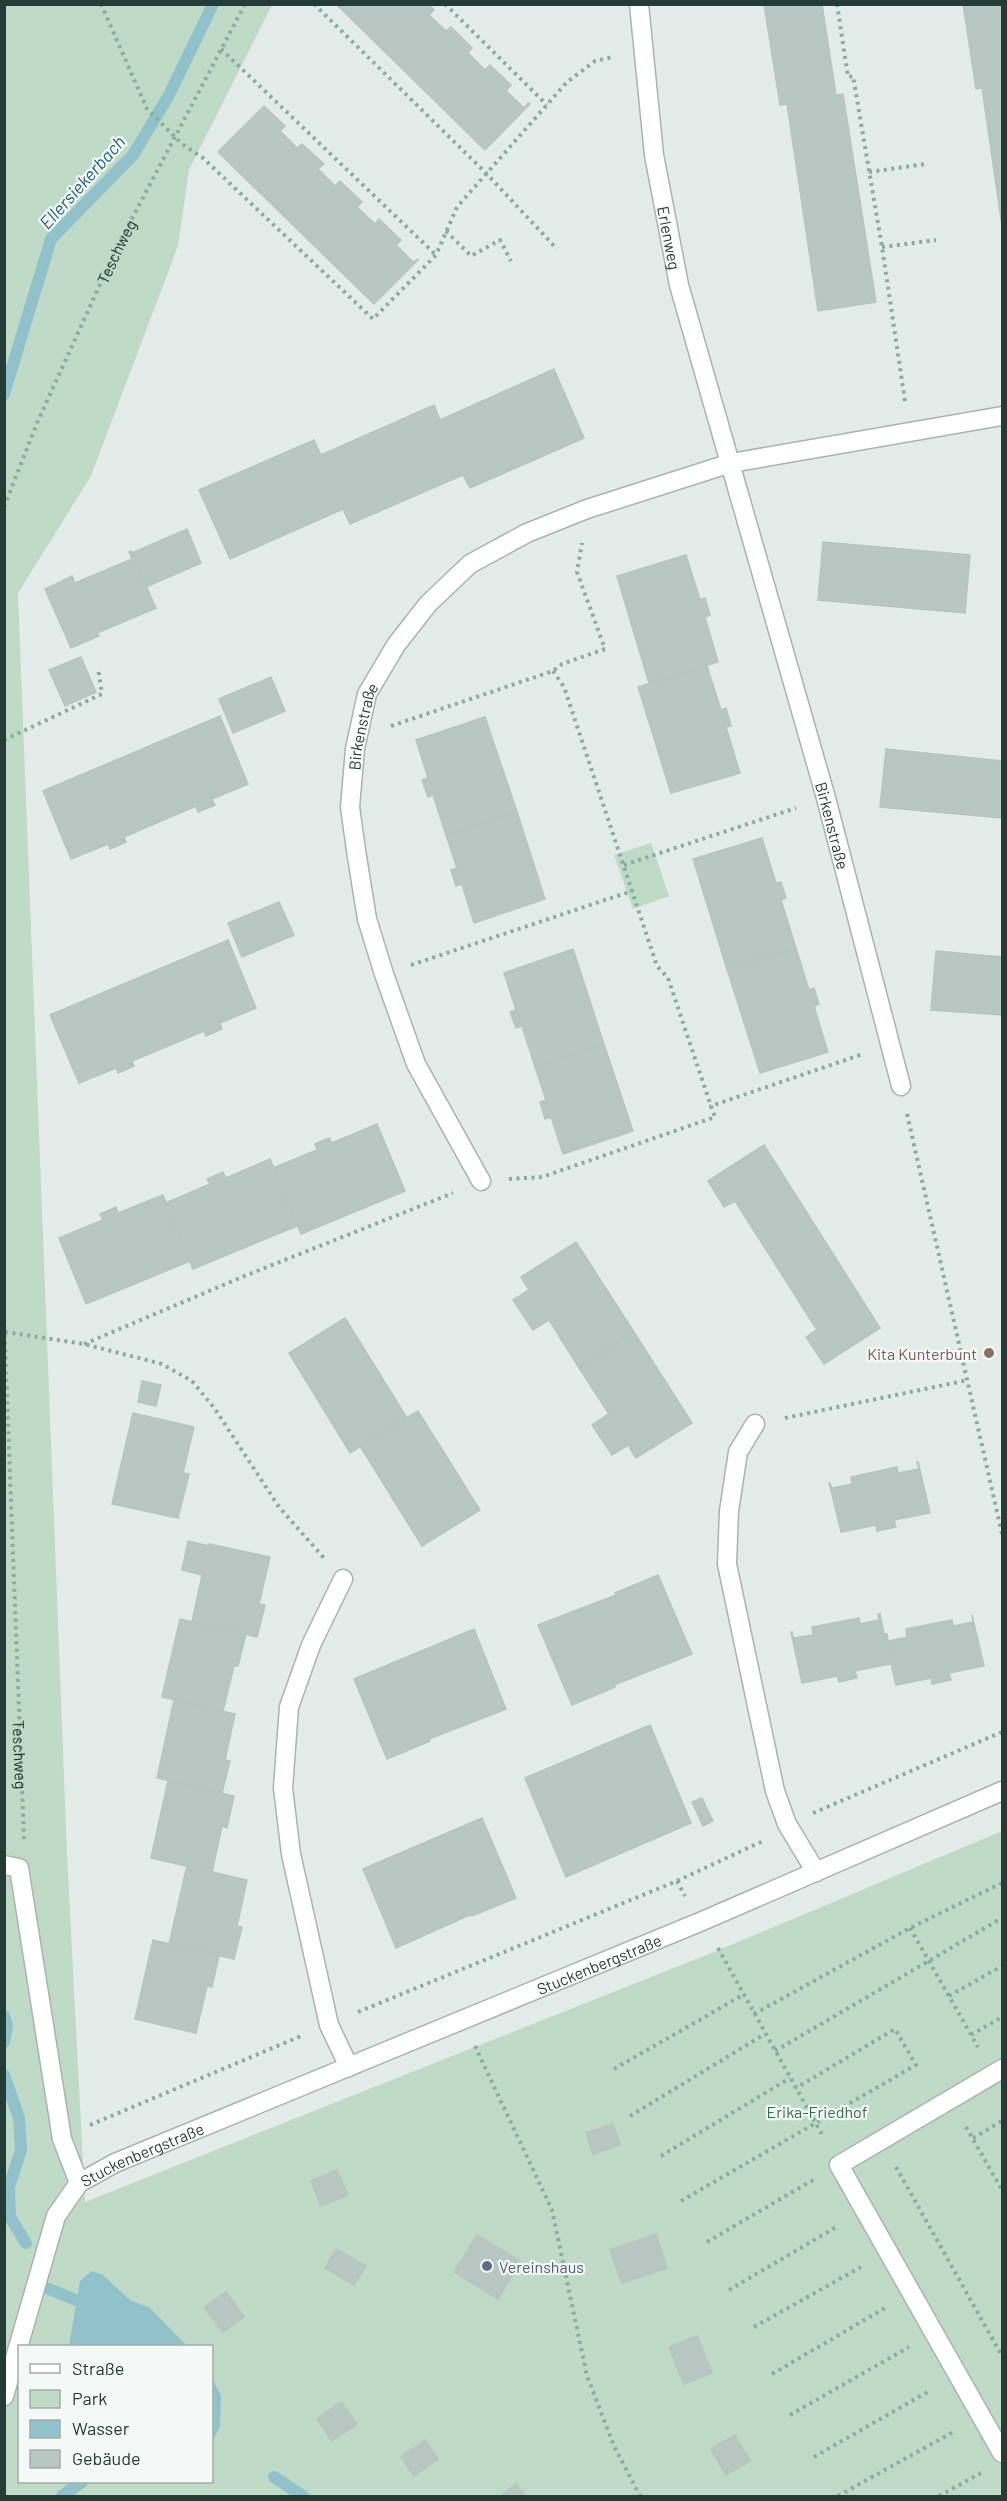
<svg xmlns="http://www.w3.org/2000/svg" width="1007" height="2501" font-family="Barlow,sans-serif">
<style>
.green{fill:#bfdbc7;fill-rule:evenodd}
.water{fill:#91c2cc}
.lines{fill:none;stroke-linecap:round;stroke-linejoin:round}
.stream{stroke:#91c2cc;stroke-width:12}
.building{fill:#b9c7c2;stroke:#b7c5bf;stroke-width:1.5}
.service-casing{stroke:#a7b4b0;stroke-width:21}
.minor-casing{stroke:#a7b4b0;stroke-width:21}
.path{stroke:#87ada2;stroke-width:4;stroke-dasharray:3 4.5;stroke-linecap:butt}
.service{stroke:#fff;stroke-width:18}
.minor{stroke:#fff;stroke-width:18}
.education-dot{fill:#8d6e63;stroke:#f4f9f7;stroke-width:2}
.service-dot{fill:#5c6f8a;stroke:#f4f9f7;stroke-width:2}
.labels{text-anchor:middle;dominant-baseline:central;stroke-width:4.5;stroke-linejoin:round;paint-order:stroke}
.street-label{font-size:16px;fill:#253c36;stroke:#f4f9f7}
.education-label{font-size:16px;fill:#785e54;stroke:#f4f9f7;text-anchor:end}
.park-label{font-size:16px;fill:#336f4b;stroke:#f4f9f7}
.service-label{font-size:16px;fill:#4e5e75;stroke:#f4f9f7;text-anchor:start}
.water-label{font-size:18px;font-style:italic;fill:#246473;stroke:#f4f9f7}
</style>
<rect width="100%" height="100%" fill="#e4ece9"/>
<g class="green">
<path d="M5,5H272L189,170L178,246L91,476L18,593L67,1854L85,2202L719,1950L1002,1831V2496H5ZM20,2346H212V2482H20Z"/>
<path d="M651,843L669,896L633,909L614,855Z"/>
</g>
<g class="water">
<path d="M92,2271L103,2275L130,2300L150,2308L187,2346H69L80,2281Z"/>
<path d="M212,2378L221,2396L220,2426L212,2442Z"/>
</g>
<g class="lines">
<g class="stream">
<path d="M4,394L51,239L133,155L169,95L213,4"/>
<path d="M4,2016L7,2026L4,2042"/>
<path d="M4,2075L19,2118L21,2150L9,2187L10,2217L26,2243"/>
<path d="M49,2289L76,2300"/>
<path d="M274,2477L303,2496"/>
<path d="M62,2496L82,2482"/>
</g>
</g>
<g class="building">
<path d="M336,4H428L434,10L429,15L446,31L451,27L472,48L468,53L485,70L490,65L511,85L506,91L524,108L528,103L530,104L485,150Z"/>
<path d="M764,4H822L836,95L843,94L876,302L818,311L787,104L780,105Z"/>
<path d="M963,4H1002V226L982,88L976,89Z"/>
<path d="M264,106L285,126L280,131L297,148L302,144L324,164L318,169L335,186L340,181L362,202L357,207L375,224L379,219L401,240L396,245L413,262L419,259L374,304L218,152Z"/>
<path d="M554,369L584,438L470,488L463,475L350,524L343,509L230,559L199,490L314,440L321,455L434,405L440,420Z"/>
<path d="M187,529L201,563L146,587L132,553Z"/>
<path d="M823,542L970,555L965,613L818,600Z"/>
<path d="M131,551L156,608L97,633L99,636L71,648L45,589L72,576L75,583L132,559L129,552Z"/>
<path d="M686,555L700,600L705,598L710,615L705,617L718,662L649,683L617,576Z"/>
<path d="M81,657L96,692L65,706L49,670Z"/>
<path d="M707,666L721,710L726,708L731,726L726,727L740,773L671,793L638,687Z"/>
<path d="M271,677L285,711L233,733L219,699Z"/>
<path d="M220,716L248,784L212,799L215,805L198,812L196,806L124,837L126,842L110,849L108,844L71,859L43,791Z"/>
<path d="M485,717L517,812L446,835L433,795L428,797L422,780L428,778L416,740Z"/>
<path d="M886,749L1002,761V818L880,807Z"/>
<path d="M517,812L545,899L474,923L462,884L456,886L451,870L457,868L446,835Z"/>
<path d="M762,838L776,883L781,882L786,898L781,900L796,948L727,969L693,859Z"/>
<path d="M279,902L294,935L242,957L228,923Z"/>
<path d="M228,940L256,1008L220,1023L222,1029L206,1036L204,1031L132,1061L134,1066L118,1073L116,1068L79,1083L50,1015Z"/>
<path d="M796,948L809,990L814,988L819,1004L814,1006L828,1052L760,1073L727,969Z"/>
<path d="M573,949L604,1044L535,1067L522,1026L516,1028L510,1012L516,1010L504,973Z"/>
<path d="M936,951L1002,957V1015L931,1010Z"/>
<path d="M604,1044L633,1131L563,1154L551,1117L545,1119L540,1102L546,1100L535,1067Z"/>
<path d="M377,1124L405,1191L301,1234L273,1168L317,1150L315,1144L329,1138L332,1143Z"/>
<path d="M764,1145L880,1328L824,1364L806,1337L817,1330L735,1201L724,1207L708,1181Z"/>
<path d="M270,1159L297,1226L193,1269L166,1203L210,1184L207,1179L223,1172L226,1178Z"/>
<path d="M163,1195L190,1261L86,1304L59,1238L103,1220L100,1214L116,1207L118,1213Z"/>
<path d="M576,1242L634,1332L579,1368L549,1320L533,1330L513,1300L529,1290L521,1277Z"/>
<path d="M345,1318L407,1418L350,1453L289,1353Z"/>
<path d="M634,1332L692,1423L636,1458L628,1445L612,1455L592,1425L609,1414L579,1368Z"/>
<path d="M142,1381L161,1385L156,1406L138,1402Z"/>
<path d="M418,1411L480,1510L422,1546L360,1446Z"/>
<path d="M133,1413L194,1427L183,1473L189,1474L178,1518L112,1504Z"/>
<path d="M917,1462H918L930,1513L894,1520L896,1527L877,1531L876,1525L841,1532L829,1482L832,1488L852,1484L851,1477L897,1467L898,1473L919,1469Z"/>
<path d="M188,1541L209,1546V1544L270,1557L259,1604L265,1605L257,1637L192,1622L202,1575L182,1570Z"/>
<path d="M658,1575L692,1654L614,1685L615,1687L572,1705L538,1625L616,1595L615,1593Z"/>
<path d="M878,1614H880L890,1664L855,1671L857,1678L839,1682L837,1676L802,1683L791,1632H792L793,1638L813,1635L812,1627L859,1618L860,1624L879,1620Z"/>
<path d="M972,1615L984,1666L949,1673L951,1680L932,1684L931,1678L896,1685L884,1634H887L888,1641L907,1637L906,1629L952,1620L953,1626L973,1622Z"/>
<path d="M180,1619L246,1634L238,1666H234L223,1711L162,1697Z"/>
<path d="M474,1629L506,1709L429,1739L430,1741L387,1759L354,1679Z"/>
<path d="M174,1700L235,1714L225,1760L230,1761L222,1793L157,1778Z"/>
<path d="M650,1725L691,1823L566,1877L525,1778Z"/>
<path d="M168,1781L234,1796L227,1828L222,1826L212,1872L151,1858Z"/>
<path d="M702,1798L713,1821L703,1826L692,1802Z"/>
<path d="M482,1818L516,1898L472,1916V1914L396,1948L363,1869Z"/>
<path d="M187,1866L247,1880L237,1926L242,1927L234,1959L169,1944Z"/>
<path d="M153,1940L219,1955L212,1987L207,1986L196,2033L135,2019Z"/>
<path d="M613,2124L620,2145L593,2154L586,2133Z"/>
<path d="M337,2170L348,2195L321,2206L311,2181Z"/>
<path d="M656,2234L667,2268L622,2283L610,2250Z"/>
<path d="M477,2235L520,2261L498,2299L454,2272Z"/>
<path d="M336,2249L366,2266L354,2285L325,2268Z"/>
<path d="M226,2292L244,2317L223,2332L204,2307Z"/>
<path d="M697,2336L712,2373L684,2384L669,2347Z"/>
<path d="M341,2402L357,2424L332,2441L317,2419Z"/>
<path d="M735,2435L750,2461L726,2475L711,2449Z"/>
<path d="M425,2440L438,2459L414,2476L401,2457Z"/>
<path d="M516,2484L525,2496H500Z"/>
</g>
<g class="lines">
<defs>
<path id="service" d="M1002,2069L839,2165L1002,2453"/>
<g id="minor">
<path id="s3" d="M639,4L654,155L679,285L826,798L901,1086"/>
<path id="s4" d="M481,1181L416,1064L384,974L367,919L357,857L350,807L355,749L367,694L396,645L428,604L470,564L527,533L587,509L731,463L1002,416"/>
<path d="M755,1424L738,1452L729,1511L727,1564L775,1791L787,1824L816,1872"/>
<path d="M343,1579L311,1645L289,1707L283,1788L291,1854L329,2025L349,2067"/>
<path d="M4,1865L19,1868L62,2139L79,2183"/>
<path id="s5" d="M4,2396L56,2216L79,2183L115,2163L700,1922L1002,1791"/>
</g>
</defs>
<use href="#service" class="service-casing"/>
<use href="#minor" class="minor-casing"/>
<g class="path">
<path d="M101,4L147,109L182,144L203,158L373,319L436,255L457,207L567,82L595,61L613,57"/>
<path d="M314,4L486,173L557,249"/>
<path d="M445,4L547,105"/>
<path d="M837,4L848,77L853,76L882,247L905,401"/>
<path d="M221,49L436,255"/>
<path d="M869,172L926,164"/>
<path d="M446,231L471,256L500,240L511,261"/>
<path d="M882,247L936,240"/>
<path id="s1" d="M4,507L37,423L117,247L245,4"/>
<path d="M553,671L564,687L657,966L668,978L711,1106"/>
<path d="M391,726L553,671L562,664L605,649L577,572L582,543"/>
<path d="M4,740L102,694L98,668"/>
<path d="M624,865L796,808"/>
<path d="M411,965L632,891"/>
<path d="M907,1114L1002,1534"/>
<path d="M509,1179L542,1177L715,1117L711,1106L863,1054"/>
<path id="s2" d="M4,1319L24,1840"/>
<path d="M5,1332L84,1344L162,1364L192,1381L215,1409L279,1507L324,1558"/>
<path d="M84,1344L247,1275L453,1193"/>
<path d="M785,1418L968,1380"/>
<path d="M813,1813L1002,1732"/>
<path d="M677,1881L685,1896"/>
<path d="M910,1928L978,2047"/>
<path d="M718,1948L824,2138"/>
<path d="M949,1996L1002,1966"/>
<path d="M358,2012L677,1881L763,1841"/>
<path d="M754,2014L910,1928L1002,1883"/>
<path d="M971,2035L1002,2017"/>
<path d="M475,2046L552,2210L587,2376L614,2446L640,2496"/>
<path d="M775,2051L1002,1918"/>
<path d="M614,2069L743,1995"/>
<path d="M630,2116L765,2034"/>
<path d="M90,2125L301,2036"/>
<path d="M966,2127L1002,2190"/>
<path d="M973,2138L1002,2121"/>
<path d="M661,2156L790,2078"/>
<path d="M896,2167L1002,2356"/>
<path d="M681,2201L916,2065L895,2029L796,2088"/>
<path d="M707,2242L813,2180"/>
<path d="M729,2290L838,2226"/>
<path d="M754,2327L861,2267"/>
<path d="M772,2374L885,2308"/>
<path d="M790,2415L909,2347"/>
<path d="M814,2457L931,2390"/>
<path d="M838,2496L955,2431"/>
<path d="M939,2496L981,2473"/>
</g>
<use href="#service" class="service"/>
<use href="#minor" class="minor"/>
</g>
<circle class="education-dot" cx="989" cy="1353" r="6"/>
<circle class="service-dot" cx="487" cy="2266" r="6"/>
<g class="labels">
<g class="street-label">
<text stroke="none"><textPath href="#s3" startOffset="236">Erlenweg</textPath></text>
<text stroke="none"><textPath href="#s1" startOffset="279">Teschweg</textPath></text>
<text stroke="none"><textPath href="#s4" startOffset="482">Birkenstraße</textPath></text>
<text stroke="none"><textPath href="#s3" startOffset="846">Birkenstraße</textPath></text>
<text stroke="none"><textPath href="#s2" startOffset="436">Teschweg</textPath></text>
<text stroke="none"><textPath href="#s5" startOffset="792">Stuckenbergstraße</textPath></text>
<text stroke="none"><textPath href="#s5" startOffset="297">Stuckenbergstraße</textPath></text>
</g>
<g class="education-label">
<text x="977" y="1353">Kita Kunterbunt</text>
</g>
<g class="park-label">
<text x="817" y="2111">Erika-Friedhof</text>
</g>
<g class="service-label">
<text x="499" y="2266">Vereinshaus</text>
</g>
<g class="water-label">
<text transform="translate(82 182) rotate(-48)">Ellersiekerbach</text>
</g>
</g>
<rect width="1007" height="2501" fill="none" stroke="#253c36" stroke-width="12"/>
<rect x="18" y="2345" width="195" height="138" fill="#f4f9f7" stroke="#a1adaa" stroke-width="1.5"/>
<rect x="30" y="2364" width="30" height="9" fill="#ffffff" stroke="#a1adaa" stroke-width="1.5"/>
<text x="72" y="2375" font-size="18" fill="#253c36">Straße</text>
<rect x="30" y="2390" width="30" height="18" fill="#bfdbc7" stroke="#a1adaa" stroke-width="1.5"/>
<text x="72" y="2405" font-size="18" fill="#253c36">Park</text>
<rect x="30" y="2420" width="30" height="18" fill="#91c2cc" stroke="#a1adaa" stroke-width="1.5"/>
<text x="72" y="2435" font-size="18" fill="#253c36">Wasser</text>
<rect x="30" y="2450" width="30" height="18" fill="#b9c7c2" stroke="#a1adaa" stroke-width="1.5"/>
<text x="72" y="2465" font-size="18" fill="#253c36">Gebäude</text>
</svg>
